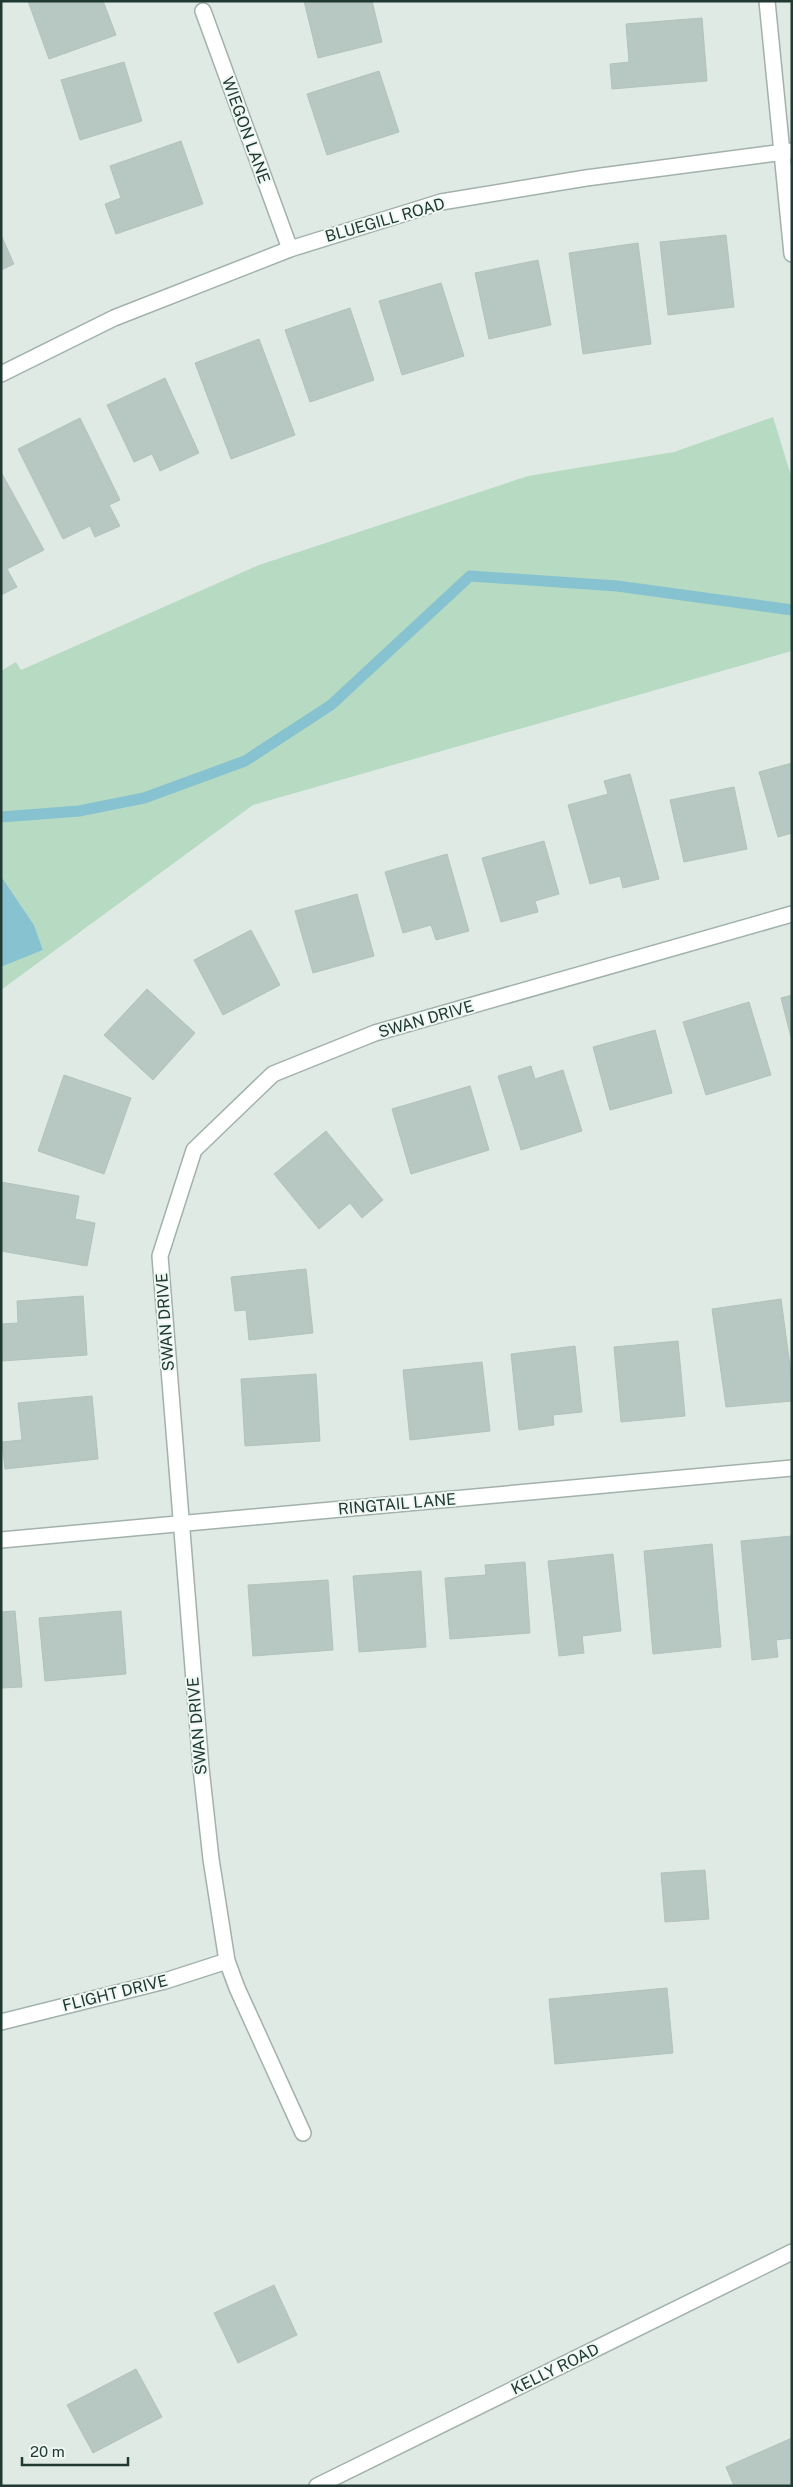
<svg xmlns="http://www.w3.org/2000/svg" width="793" height="2487" font-family="'Public Sans',sans-serif">
<style>
.green{fill:#b7dbc2}
.water{fill:#86c2cf}
.lines{fill:none;stroke-linecap:round;stroke-linejoin:round}
.stream{stroke:#86c2cf;stroke-width:11}
.building{fill:#b7c7c1;stroke:#b1c3bc}
.minor-casing{stroke:#a2b1ac;stroke-width:18}
.minor{stroke:#fff;stroke-width:15}
.labels{text-anchor:middle;dominant-baseline:central;stroke-width:4;stroke-linejoin:round;paint-order:stroke}
.street-label{font-size:16px;fill:#203933;stroke:#eff7f3}
</style>
<rect width="100%" height="100%" fill="#dfeae5"/>
<path class="green" d="M773,417L792,479V651L253,805L1,990V967L43,950L34,925L1,876V671L16,662L21,670L259,565L528,476L674,452Z"/>
<path class="water" d="M1,876L34,925L43,950L1,967Z"/>
<g class="lines">
<path class="stream" d="M1,817L79,811L144,798L245,761L331,705L470,576L617,586L792,610"/>
</g>
<g class="building">
<path d="M28,1H103L116,35L49,59Z"/>
<path d="M304,1H372L382,42L318,58Z"/>
<path d="M702,18L707,81L612,89L610,64L629,62L626,24Z"/>
<path d="M124,62L142,121L80,140L61,80Z"/>
<path d="M379,71L399,132L327,155L307,94Z"/>
<path d="M181,141L203,204L116,234L105,204L121,198L110,166Z"/>
<path d="M1,235L14,264L1,270Z"/>
<path d="M726,235L734,307L668,315L660,242Z"/>
<path d="M638,243L651,344L583,354L569,253Z"/>
<path d="M538,260L551,325L489,339L475,273Z"/>
<path d="M441,283L464,356L402,375L379,301Z"/>
<path d="M350,308L374,380L310,402L285,330Z"/>
<path d="M259,339L295,435L231,459L195,363Z"/>
<path d="M165,378L199,453L160,471L152,454L134,462L107,405Z"/>
<path d="M80,418L120,500L109,505L120,526L95,537L90,526L63,539L18,449Z"/>
<path d="M1,472L44,550L7,569L17,587L1,595Z"/>
<path d="M792,763V833L778,837L759,772Z"/>
<path d="M630,774L659,879L623,888L620,876L590,884L568,805L608,794L604,781Z"/>
<path d="M734,787L747,849L684,862L670,800Z"/>
<path d="M544,841L559,894L535,901L538,912L501,922L482,858Z"/>
<path d="M447,854L469,931L436,940L431,925L403,933L385,872Z"/>
<path d="M357,894L374,956L313,973L295,911Z"/>
<path d="M251,930L280,985L223,1015L194,960Z"/>
<path d="M147,989L195,1033L153,1080L104,1035Z"/>
<path d="M792,995V1041L781,998Z"/>
<path d="M749,1002L771,1075L706,1095L683,1022Z"/>
<path d="M655,1030L672,1093L610,1110L593,1047Z"/>
<path d="M531,1066L535,1079L563,1070L582,1131L521,1150L498,1076Z"/>
<path d="M64,1075L131,1098L104,1174L38,1151Z"/>
<path d="M470,1086L489,1150L411,1174L392,1109Z"/>
<path d="M326,1131L383,1200L362,1218L350,1203L319,1229L274,1174Z"/>
<path d="M1,1182L79,1196L75,1219L95,1223L87,1266L1,1251Z"/>
<path d="M306,1269L313,1333L249,1340L246,1310L235,1311L231,1277Z"/>
<path d="M83,1296L87,1355L2,1361L1,1324L18,1323L17,1301Z"/>
<path d="M781,1299L792,1381V1401L726,1407L712,1309Z"/>
<path d="M678,1341L685,1416L621,1422L614,1347Z"/>
<path d="M575,1346L582,1412L553,1415L554,1425L519,1430L511,1354Z"/>
<path d="M482,1362L490,1431L410,1440L403,1370Z"/>
<path d="M316,1374L320,1441L245,1446L241,1379Z"/>
<path d="M92,1396L98,1459L5,1469L2,1442L22,1440L18,1403Z"/>
<path d="M792,1536V1638L776,1640L778,1657L752,1660L741,1541Z"/>
<path d="M712,1544L721,1647L653,1654L644,1551Z"/>
<path d="M613,1554L621,1631L582,1636L584,1653L559,1656L548,1561Z"/>
<path d="M525,1562L530,1633L450,1639L445,1578L486,1575L485,1565Z"/>
<path d="M421,1571L426,1647L359,1652L353,1576Z"/>
<path d="M328,1580L333,1650L253,1656L248,1585Z"/>
<path d="M15,1611L22,1687L1,1688V1612Z"/>
<path d="M121,1611L126,1674L45,1681L39,1618Z"/>
<path d="M705,1870L709,1919L665,1922L661,1873Z"/>
<path d="M667,1988L673,2053L555,2064L549,1999Z"/>
<path d="M274,2285L297,2335L238,2363L214,2313Z"/>
<path d="M136,2369L162,2417L93,2453L67,2405Z"/>
<path d="M792,2438V2486H734L726,2467Z"/>
</g>
<g class="lines">
<defs>
<g id="minor">
<path d="M767,1L792,254"/>
<path d="M203,11L290,249"/>
<path d="M1,374L114,318L290,249L441,202L586,178L792,151"/>
<path d="M1,1540L792,1468"/>
<path d="M1,2022L165,1981L227,1961"/>
<path d="M303,2133L237,1988L227,1961L211,1859L201,1768L160,1256L194,1150L273,1074L375,1033L792,914"/>
<path d="M317,2486L792,2252"/>
</g>
</defs>
<use href="#minor" class="minor-casing"/>
<use href="#minor" class="minor"/>
</g>
<g class="labels">
<g class="street-label">
<text transform="translate(246 130) rotate(70)">WIEGON LANE</text>
<text transform="translate(385 220) rotate(-16)">BLUEGILL ROAD</text>
<text transform="translate(426 1019) rotate(-16)">SWAN DRIVE</text>
<text transform="translate(165 1322) rotate(-94)">SWAN DRIVE</text>
<text transform="translate(397 1504) rotate(-5)">RINGTAIL LANE</text>
<text transform="translate(197 1726) rotate(-95)">SWAN DRIVE</text>
<text transform="translate(115 1993) rotate(-14)">FLIGHT DRIVE</text>
<text transform="translate(555 2369) rotate(-26)">KELLY ROAD</text>
</g>
</g>
<rect width="793" height="2487" fill="none" stroke="#203933" stroke-width="5"/>
<path d="M22 2457v8h106v-8" fill="none" stroke="#203933" stroke-width="2.5"/>
<text x="30" y="2457" font-size="15" fill="#203933" stroke="#eff7f3" stroke-width="4" paint-order="stroke">20 m</text>
</svg>
